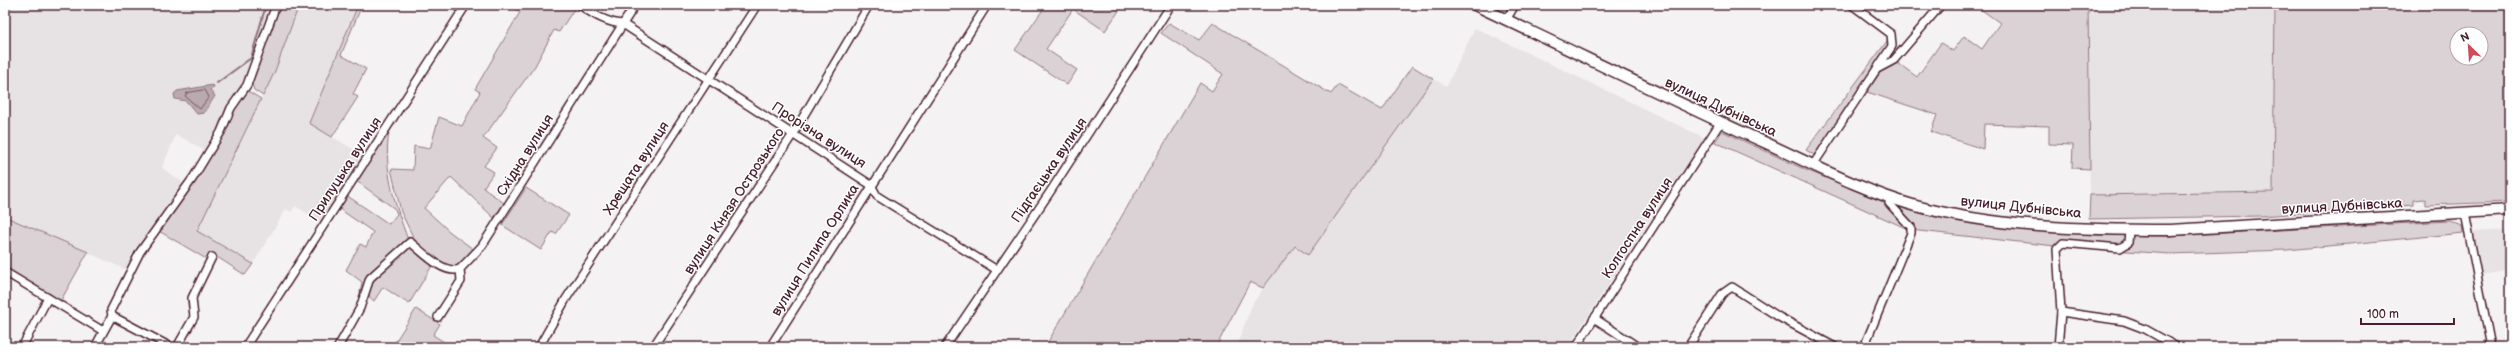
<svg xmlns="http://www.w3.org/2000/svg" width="2515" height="352" font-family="'Balsamiq Sans',sans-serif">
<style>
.built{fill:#e7e2e3;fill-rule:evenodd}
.green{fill:#dbd2d5;stroke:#927880;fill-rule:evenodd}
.water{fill:#baa9ae;stroke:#8d727a}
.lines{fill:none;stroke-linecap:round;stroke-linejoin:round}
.shore{stroke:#77565f;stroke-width:1}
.stream{stroke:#8d727a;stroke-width:2}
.minor-casing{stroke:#4a1f2b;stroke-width:10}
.highway-casing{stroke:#4a1f2b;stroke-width:13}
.minor{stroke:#fff;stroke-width:7}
.highway{stroke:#fff;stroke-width:10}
.labels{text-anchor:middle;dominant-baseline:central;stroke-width:3;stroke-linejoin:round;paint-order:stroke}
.street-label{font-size:14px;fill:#4a1f2b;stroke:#fff}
</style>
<rect width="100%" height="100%" fill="#f4f2f2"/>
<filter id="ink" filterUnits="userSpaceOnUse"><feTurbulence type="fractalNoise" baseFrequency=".025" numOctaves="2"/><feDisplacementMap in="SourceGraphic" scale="8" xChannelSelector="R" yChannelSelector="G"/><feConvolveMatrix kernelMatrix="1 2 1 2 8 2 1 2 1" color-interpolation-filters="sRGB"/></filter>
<g filter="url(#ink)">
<g class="built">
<path d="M5,5H274L255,63L207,152L176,134L162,168L186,185L125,269L5,216ZM214,87L197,114L186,101L175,99Z"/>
<path d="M299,5H358L309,123L366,157L322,222L295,206L291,212L286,209L253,264L197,231L275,71Z"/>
<path d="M2088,5H2275L2273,192L2090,195Z"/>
<path d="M1475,28L1707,139L1666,202L1662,201L1568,347H1236L1253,303L1295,245L1308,255L1433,79L1447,86Z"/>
<path d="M2510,230V270L2482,275L2474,232Z"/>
</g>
<g class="green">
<path d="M278,5H299L275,71L263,96L254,90L251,81Z"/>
<path d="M358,5H362L341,55L366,69L353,94L358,97L332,137L309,123Z"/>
<path d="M513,5L576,6L559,32L554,30L535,66L483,138L497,148L484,166L494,172L483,188L504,203L494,218L451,177L424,208L450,232L473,249L457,267L451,268L416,243L401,212L391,169L413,170L414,146L430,149L439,117L462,126L480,92L475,89L520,12L512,7Z"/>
<path d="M1046,5H1123L1105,31L1073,9L1046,49L1077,70L1067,85L1015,50Z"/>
<path d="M1975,5H2088L2090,169L2072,168L2073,145L2049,144V126L1984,124L1983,149L1931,132L1937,115L1867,92L1882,70L1895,61L1917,77L1941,43L1953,51L1964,36L1982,49L2000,23Z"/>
<path d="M2275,5H2510V202L2425,205V199L2414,200V205L2261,216L2089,219L2090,195L2273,192ZM2457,34H2481V58H2457Z"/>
<path d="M1169,23L1199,40L1213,23L1331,94L1338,85L1382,110L1412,66L1433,79L1308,255L1295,246L1263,288L1250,282L1216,347H1045L1200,83L1212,91L1223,74L1161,33Z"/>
<path d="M1890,37C1889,57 1829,134 1814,155L1806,150Z"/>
<path d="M246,90L261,99L197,231L253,264L245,275L211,253L208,260L159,231L195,179L233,109Z"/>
<path d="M1722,131L1806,170L1895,206L1977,224L2093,235L2170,236L2450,221L2462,226L2463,233L2287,250L2170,254L2055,246L1910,230L1715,142Z"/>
<path d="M389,132C383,170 395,204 408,240L368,277L361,293L360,292L362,282L346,270L360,244L366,247L373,232L338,208L346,195L389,224L397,214L395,209L355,180Z"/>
<path d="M526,188L569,215L556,234L552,232L541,250L502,225Z"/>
<path d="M6,217L88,252L60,302L5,267Z"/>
<path d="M408,247L413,248L433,264L409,304L383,287L374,301C353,287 398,256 408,247Z"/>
<path d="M416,309L440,324L433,335L452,347H392Z"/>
</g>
<path class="water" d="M213,85L214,87L210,90L215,96L204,113L197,114L186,101L175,99L174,94L177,91Z"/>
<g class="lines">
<path class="shore" d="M205,90L209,97L200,109L185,96L187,93Z"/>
<path class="stream" d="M217,83L251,58L266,5"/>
<defs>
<g id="minor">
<path d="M580,5C592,14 608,23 623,24L871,185L877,196L997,270"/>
<path d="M1506,20L1515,5"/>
<path d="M1879,68L1894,60L1941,5"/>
<path d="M1813,165L1892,46L1891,34L1852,5"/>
<path d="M2465,213L2491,347"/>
<path d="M5,272L103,331"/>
<path d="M2061,312L2124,321L2145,329L2177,347"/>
<path d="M112,316L171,347"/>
<path d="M438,317L461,281L460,269L482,246L635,5"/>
<path d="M1594,318L1638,347"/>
<path d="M22,347L48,298"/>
<path d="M95,347L112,316L111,310L140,252L193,178L221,132L231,108L247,85L276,5"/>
<path d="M177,347L194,317L192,298L212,257"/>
<path d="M245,347L466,5"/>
<path d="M338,347L360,308L370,278L410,242C423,252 443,275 460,269"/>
<path d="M539,347L566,299L757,5"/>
<path d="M653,347L793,134L869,5"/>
<path d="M770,347L987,5"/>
<path d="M945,347L1050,192L1171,5"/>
<path d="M1576,347L1720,123"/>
<path d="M1688,347L1722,294L1732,287L1779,317L1835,347"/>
<path d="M1864,347L1911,233V227L1889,203L1890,197"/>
<path d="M2058,347L2061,312L2057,249L2063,243L2120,248L2128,243L2129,230"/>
</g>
<path id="highway" d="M1475,5C1571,50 1667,98 1764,142C1814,165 1863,191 1916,206C1998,228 2086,230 2171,230L2510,210"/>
</defs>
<use href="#minor" class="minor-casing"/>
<use href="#highway" class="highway-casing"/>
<use href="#minor" class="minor"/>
<use href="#highway" class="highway"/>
</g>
</g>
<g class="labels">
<g class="street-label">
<text transform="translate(1721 107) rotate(25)">вулиця Дубнівська</text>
<text transform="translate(819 135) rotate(33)">Прорізна вулиця</text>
<text transform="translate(525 155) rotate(-58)">Східна вулиця</text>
<text transform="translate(636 168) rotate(-57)">Хрещата вулиця</text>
<text transform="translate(345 169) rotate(-57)">Прилуцька вулиця</text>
<text transform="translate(1049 170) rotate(-56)">Підгаєцька вулиця</text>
<text transform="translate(734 201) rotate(-57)">вулиця Князя Острозького</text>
<text transform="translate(2342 206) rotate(-3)">вулиця Дубнівська</text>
<text transform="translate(2021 207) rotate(6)">вулиця Дубнівська</text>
<text transform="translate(1637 228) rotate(-57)">Колгоспна вулиця</text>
<text transform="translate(815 250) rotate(-58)">вулиця Пилипа Орлика</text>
</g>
</g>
<rect width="2515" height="352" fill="none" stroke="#fff" stroke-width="20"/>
<rect x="10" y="10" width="2495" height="332" fill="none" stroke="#4a1f2b" stroke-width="1.5" filter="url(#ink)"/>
<g transform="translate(2469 46) rotate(335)"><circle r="19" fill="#ffffff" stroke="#b7a5aa"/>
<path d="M0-3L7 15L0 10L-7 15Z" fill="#d1495b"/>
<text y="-6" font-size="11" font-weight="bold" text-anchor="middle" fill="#4a1f2b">N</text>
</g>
<path d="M2361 318v6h93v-6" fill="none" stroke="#4a1f2b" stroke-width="2"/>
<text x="2367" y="318" font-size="12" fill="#4a1f2b" stroke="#ffffff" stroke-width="3" paint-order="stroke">100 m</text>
</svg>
